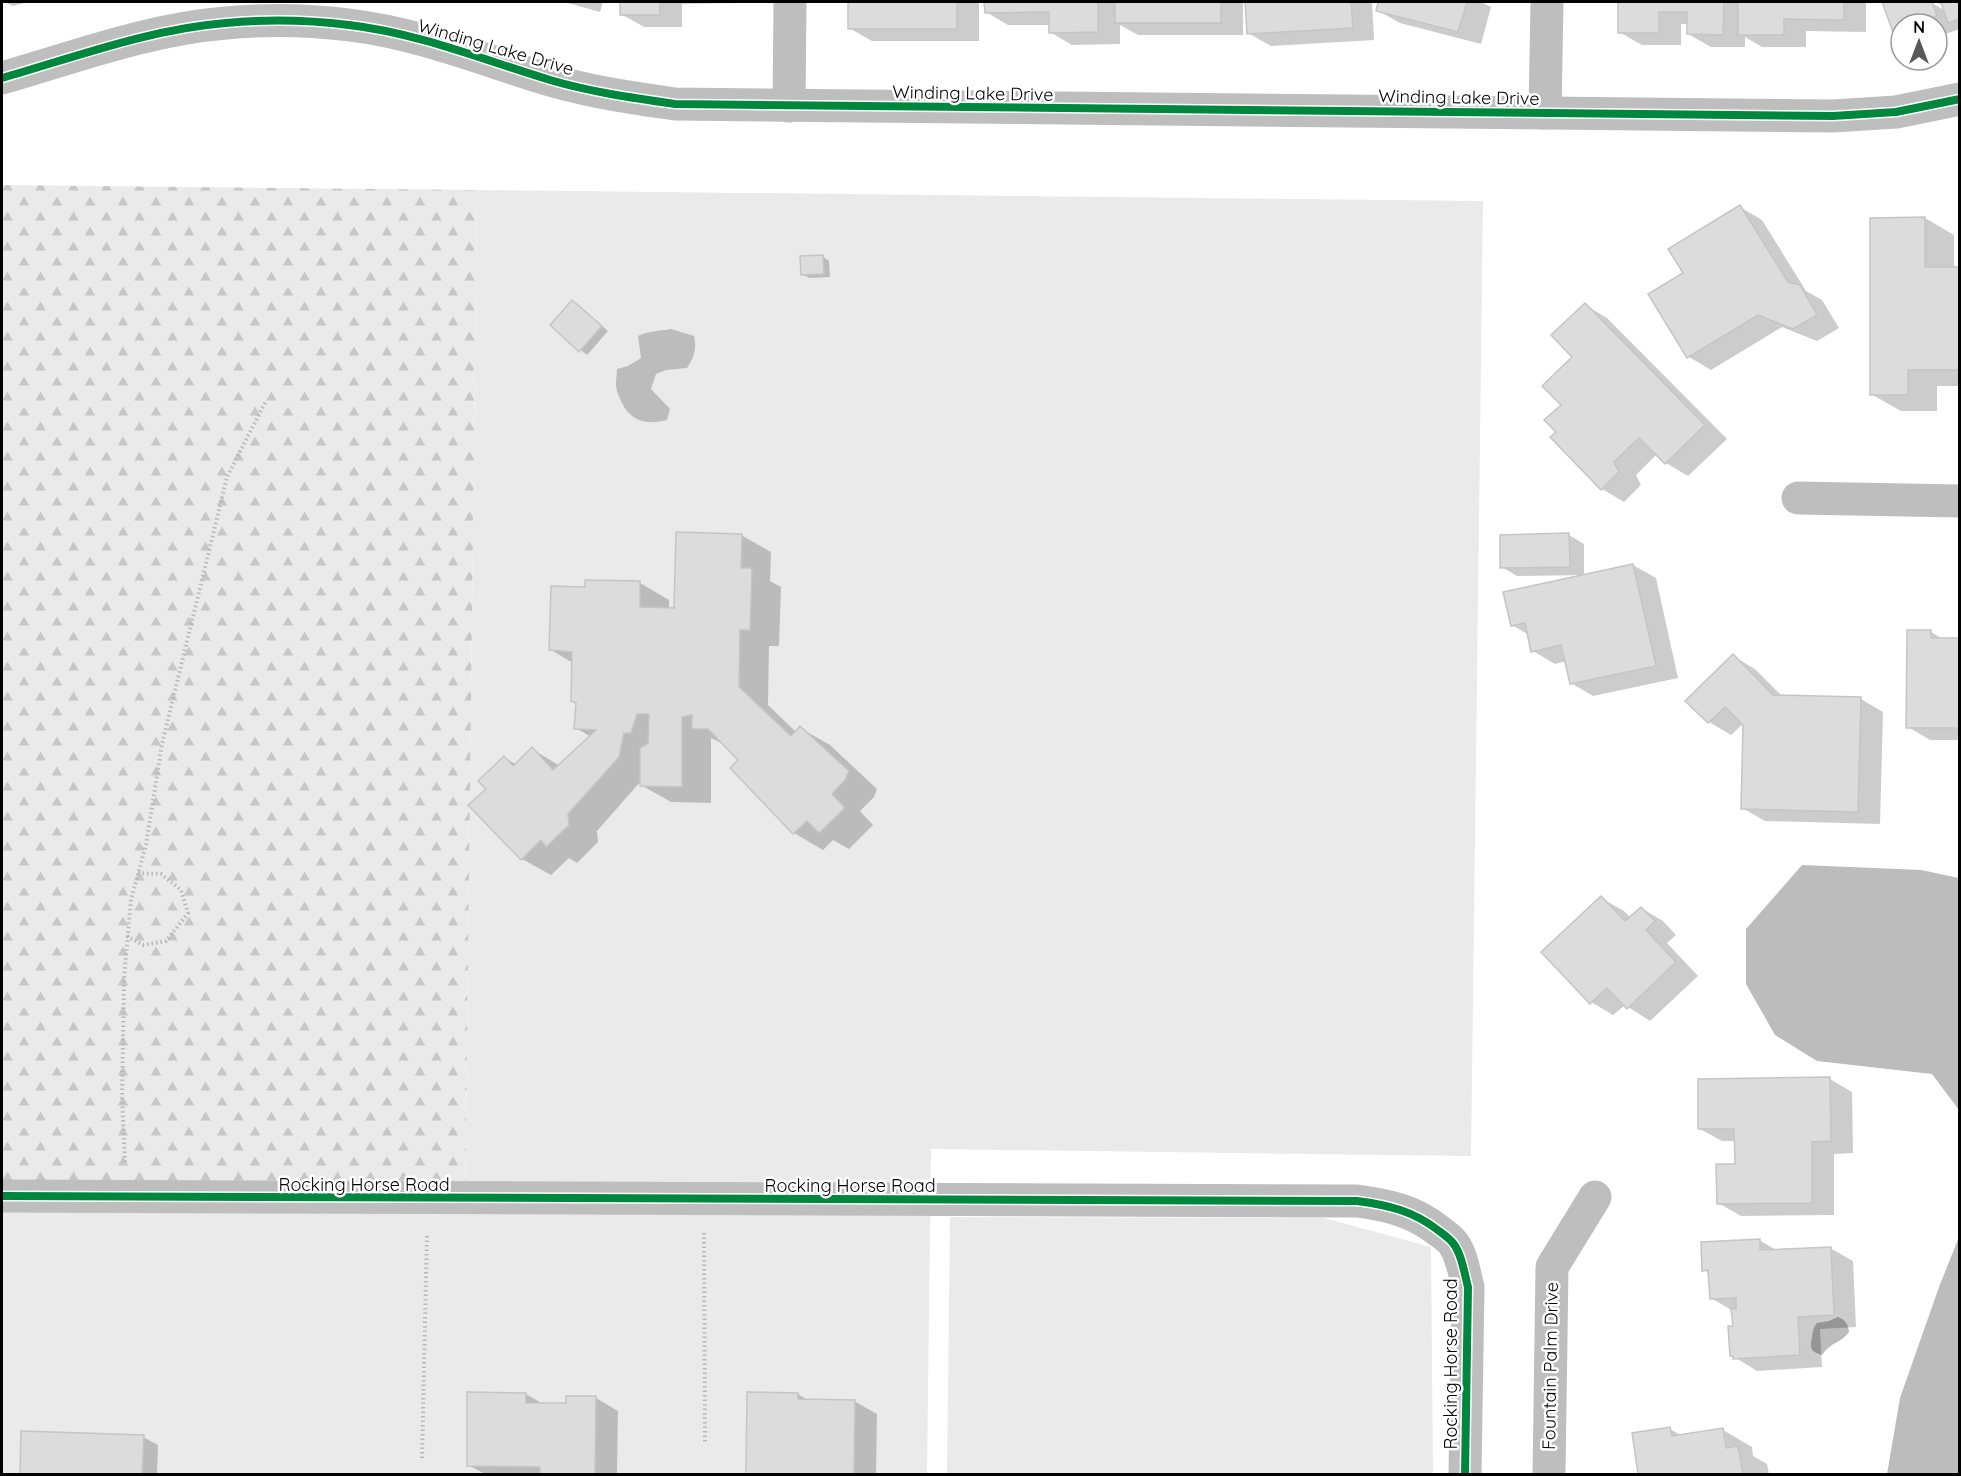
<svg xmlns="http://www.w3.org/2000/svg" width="1961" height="1476" font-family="Quicksand,sans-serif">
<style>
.green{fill:#eaeaea}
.forest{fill:url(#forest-firs)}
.water{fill:#bcbcbc}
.shadow{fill:#0003}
.building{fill:#dcdcdc;stroke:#c5c5c5;stroke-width:1.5}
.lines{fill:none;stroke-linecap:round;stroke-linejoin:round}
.path{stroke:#b8b8b8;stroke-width:4;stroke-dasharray:1.5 3;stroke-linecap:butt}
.minor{stroke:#bebebe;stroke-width:33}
.cycleway-casing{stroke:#fff;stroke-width:11}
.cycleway{stroke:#00873e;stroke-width:8}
.labels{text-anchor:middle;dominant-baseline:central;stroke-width:5;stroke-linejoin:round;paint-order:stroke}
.street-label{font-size:18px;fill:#000;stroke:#fff}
</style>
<defs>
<pattern id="forest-firs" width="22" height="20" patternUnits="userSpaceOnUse" patternTransform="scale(1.5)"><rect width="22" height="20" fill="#eaeaea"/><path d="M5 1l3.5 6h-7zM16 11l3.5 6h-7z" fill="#c7c7c7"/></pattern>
</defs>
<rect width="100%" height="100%" fill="#fff"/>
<g class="green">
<path d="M477,190L1483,201L1471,1156L931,1149L927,1474H2V1210L465,1215Z"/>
<path d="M950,1217L1324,1218L1431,1247L1433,1474H947Z"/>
</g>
<path class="forest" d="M2,185L477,190L465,1215L2,1210Z"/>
<g class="water">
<path d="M671,329L694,336C697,348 694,358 687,368L666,370L656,374L651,389L670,409L667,420C648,425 631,422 622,403C619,397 616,390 616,384C616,379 617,374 617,369L628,366L641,358L638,336C649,331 659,331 671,329Z"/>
<path d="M1802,865L1921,870L1959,878V1110L1932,1074L1817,1061L1775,1035L1746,984V929Z"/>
<path d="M1959,1237V1474H1887L1900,1398L1939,1287Z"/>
<path d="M1838,1317C1846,1320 1848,1324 1849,1332C1839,1345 1833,1340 1822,1355C1810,1351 1810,1349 1812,1337C1813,1331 1813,1328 1817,1323L1829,1321Z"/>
</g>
<g class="shadow">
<path d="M5,2H28L13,6Z"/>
<path d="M564,2H603L600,12Z"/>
<path d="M621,2H735V3L682,4V27H644L621,14Z"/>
<path d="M849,2H979V41H872L849,28Z"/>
<path d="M986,2H1243V35H1138L1120,25V44L1072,45L1050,32V25H1008L986,12Z"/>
<path d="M1246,2H1372L1374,40L1271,46L1248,33Z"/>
<path d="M1380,2H1481L1491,7L1481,44L1400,23L1377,10Z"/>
<path d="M1620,2H1866V32L1806,31V47H1762L1745,37V47H1711L1688,34V24H1681V45H1642L1619,32Z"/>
<path d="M1883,2H1930L1944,10V6L1936,2H1960V29L1937,37V24H1901V35L1894,31Z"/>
<path d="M1740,207L1762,220L1806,291L1822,300L1839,328L1817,341L1782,327L1711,370L1689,357L1685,274Z"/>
<path d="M1925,218L1954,235V269H1960V386H1937V411H1901L1871,394V219Z"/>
<path d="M822,256L829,261L830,277L809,278L802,274Z"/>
<path d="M572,302L608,331L587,355L552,325Z"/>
<path d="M1585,305L1607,318L1727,439L1688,476L1666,463L1657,454L1636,475L1641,485L1624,502L1602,489L1558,432Z"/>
<path d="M741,535L771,552L770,581L781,587L779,646H769L768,705L796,732L800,728L830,745L877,789L874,797L860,811L873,825L849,849L833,840L823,850L794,833L740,760L725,745L711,738V803L671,802L641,785V781L597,831L598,842L577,863L569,858L551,875L522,859L488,789L504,758L516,764L532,749L560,766L591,737L576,728L577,703L573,663L551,650L587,589L640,583L669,600V610H676Z"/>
<path d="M1569,535L1584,544V576L1633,565L1656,578L1678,678L1593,696L1571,683L1566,661L1555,664L1533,651L1529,635L1512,625L1583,575L1517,576L1502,567Z"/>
<path d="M1931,632L1943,639H1960V740H1930L1908,727Z"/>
<path d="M1733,656L1755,669L1783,697L1861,699L1883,712L1880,824L1765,821L1742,808L1745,722L1731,735L1709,722L1688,701Z"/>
<path d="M1601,898L1624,911L1631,918L1641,908L1663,921L1676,935L1667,943L1698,976L1650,1021L1625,1005L1613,1015L1591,1002Z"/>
<path d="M1830,1079L1852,1092L1853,1153L1834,1154V1215L1741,1216L1718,1203L1736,1165V1141H1722L1700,1129Z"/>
<path d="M1759,1240L1778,1251L1830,1248L1853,1261L1856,1327L1820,1329L1822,1367L1757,1371L1731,1355L1734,1327L1733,1311L1711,1298L1710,1274L1704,1270Z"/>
<path d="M469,1394H526L543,1404H568L596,1398L618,1411L617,1474H485L468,1465Z"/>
<path d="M748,1394H798L809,1401H854L877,1414L876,1474H747Z"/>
<path d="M1670,1429L1682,1436L1723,1430L1752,1447L1753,1456L1767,1464L1769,1474H1639L1634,1434Z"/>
<path d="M23,1432L143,1437L158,1445L157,1474H21Z"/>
</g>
<g class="building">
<rect x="620" y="2" width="40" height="13"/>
<rect x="848" y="2" width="109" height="27"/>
<path d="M984,2H1098V32L1049,33V12L985,13Z"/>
<rect x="1115" y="2" width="106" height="21"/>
<path d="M1245,2H1351L1353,28L1247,34Z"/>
<path d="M1378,2H1467L1458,32L1376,11Z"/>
<path d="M1618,2H1724L1723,35L1687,34V12H1659V33H1618Z"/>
<path d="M1738,2H1844V20L1784,19V35H1738Z"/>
<path d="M1882,2H1932L1937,16L1916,24H1901V29L1893,32Z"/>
<path d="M1941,2H1960V19L1948,23Z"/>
<path d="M1740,205L1788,282L1800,285L1817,315L1793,329L1758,315L1687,358L1648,294L1683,273L1668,249Z"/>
<path d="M1925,217V267H1960V370H1908V395H1870V218Z"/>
<path d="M823,255L824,274L801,275L800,256Z"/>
<path d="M572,300L602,326L579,352L550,325Z"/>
<path d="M1585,303L1705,425L1665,464L1639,438L1614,462L1619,472L1601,490L1550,437L1556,432L1544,420L1561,405L1542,386L1572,357L1551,335Z"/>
<path d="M676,532L742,534L741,568H752L750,630H740L739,687L791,736L800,726L849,771L845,780L832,794L845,808L819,833L807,821L793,834L730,768L738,760L708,729H692V715L682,717V787L640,786V748L648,743L649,714H637L631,733H624L619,757L568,814L569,825L546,847L541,840L521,860L468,805L486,789L478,781L504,756L513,766L532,747L553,770L596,730L574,729L576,703L571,701L572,652L549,650L551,586L585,587V580L640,581V607L674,608Z"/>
<path d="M1569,533L1570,567L1500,568V535Z"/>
<path d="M1633,564L1656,666L1570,684L1561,645L1531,652L1525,623L1511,626L1503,592Z"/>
<path d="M1907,630H1931V638H1960V728H1906Z"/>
<path d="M1733,654L1773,695L1861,697L1858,812L1741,809L1743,725L1725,707L1708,723L1685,701Z"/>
<path d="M1601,896L1625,921L1641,907L1655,921L1646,930L1676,962L1627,1009L1607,988L1590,1004L1541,952Z"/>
<path d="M1830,1077L1831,1141L1812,1142V1203L1717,1204L1716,1164H1735L1734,1129H1698V1079Z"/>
<path d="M1760,1239V1250L1831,1247L1834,1315L1798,1317L1800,1355L1733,1359V1356H1730L1728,1326H1733L1731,1309H1736V1298L1710,1299L1708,1270L1702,1271L1701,1242Z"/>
<path d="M467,1392L526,1393V1403H566V1396H596L595,1474H540V1467L467,1466Z"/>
<path d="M747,1392L798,1393V1399L855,1400L854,1474H746Z"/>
<path d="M1670,1427L1672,1436L1723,1428L1726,1448L1738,1446L1743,1474H1638L1632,1433Z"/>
<path d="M21,1431L144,1435L142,1474H20Z"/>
</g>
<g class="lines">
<g class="path">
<path d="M127,936L143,945L166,941L188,913L181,890L161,874L138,873"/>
<path d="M125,1162L122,1098L124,978L131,899L146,845L162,744L227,477L266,401"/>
<path d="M704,1233L705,1442"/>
<path d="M422,1458L427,1233"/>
</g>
<g class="minor">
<path d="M2,78C75,57 150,29 226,23C267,19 309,20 349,25C418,33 484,60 550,80C591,92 633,98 675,104L1833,116L1896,112L1960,99"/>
<path d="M789,106L790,2"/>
<path d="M1545,113L1547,2"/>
<path d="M1798,498L1960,501"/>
<path d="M2,1196L1357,1201C1388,1205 1414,1211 1439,1231C1443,1234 1449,1238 1453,1243C1462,1255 1464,1272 1468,1287L1465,1474"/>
<path d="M1549,1474L1552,1267L1595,1197"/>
</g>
<defs>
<g id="cycleway">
<path d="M2,78C75,57 150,29 226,23C267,19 309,20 349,25C418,33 484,60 550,80C591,92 633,98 675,104L1833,116L1896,112L1960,99"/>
<path d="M2,1196L1357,1201C1388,1205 1414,1211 1439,1231C1443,1234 1449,1238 1453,1243C1462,1255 1464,1272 1468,1287L1465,1474"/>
</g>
</defs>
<use href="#cycleway" class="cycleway-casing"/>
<use href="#cycleway" class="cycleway"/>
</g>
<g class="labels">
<g class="street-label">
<text transform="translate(496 47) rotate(16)">Winding Lake Drive</text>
<text transform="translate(973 93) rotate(1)">Winding Lake Drive</text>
<text transform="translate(1459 97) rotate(1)">Winding Lake Drive</text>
<text x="364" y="1184">Rocking Horse Road</text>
<text x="850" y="1185">Rocking Horse Road</text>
<text transform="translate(1450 1364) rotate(-90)">Rocking Horse Road</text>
<text transform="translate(1550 1366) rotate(-89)">Fountain Palm Drive</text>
</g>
</g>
<rect width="1961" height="1476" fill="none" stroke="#000000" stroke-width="6"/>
<g transform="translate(1919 42)"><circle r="28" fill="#ffffff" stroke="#999999" stroke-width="1.5"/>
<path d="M0-4.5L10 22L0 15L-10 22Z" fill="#595959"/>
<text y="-9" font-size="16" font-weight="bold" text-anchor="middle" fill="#000000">N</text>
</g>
</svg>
